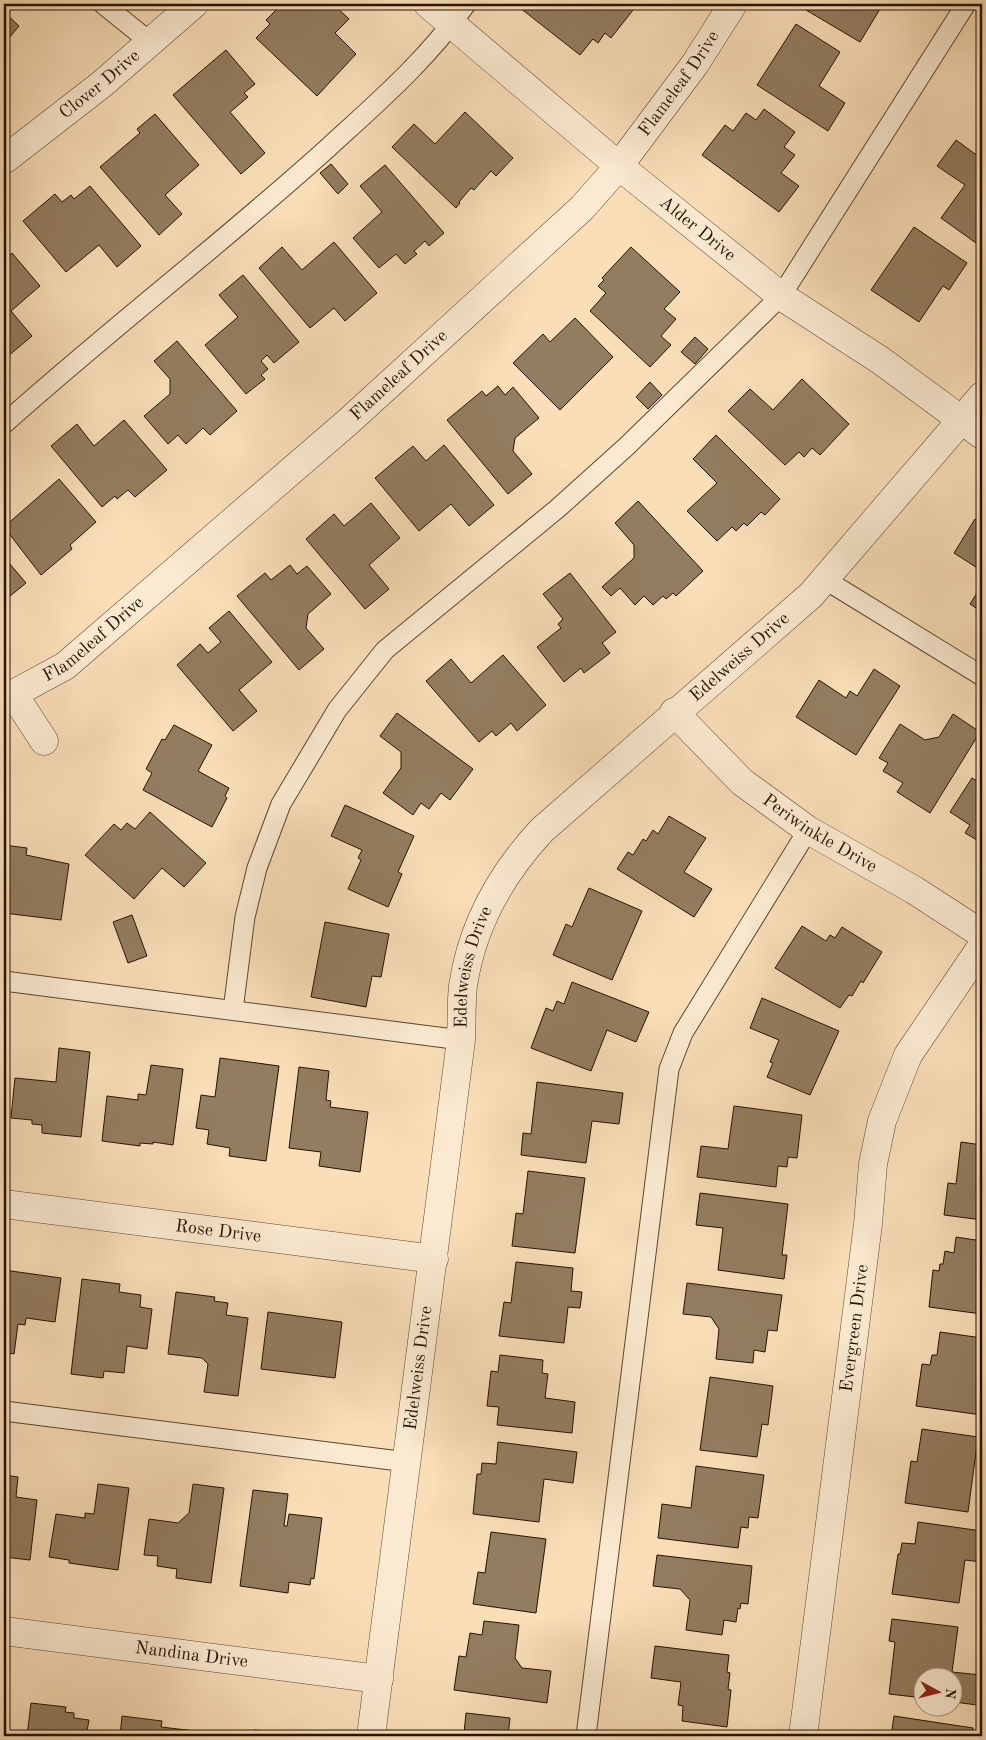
<svg xmlns="http://www.w3.org/2000/svg" width="986" height="1740" font-family="'Old Standard TT',serif">
<style>
.building{fill:#937d60;stroke:#251300}
.lines{fill:none;stroke-linecap:round;stroke-linejoin:round}
.service-casing{stroke:#5a462e;stroke-width:21}
.minor-casing{stroke:#5a462e;stroke-width:29}
.tertiary-casing{stroke:#5a462e;stroke-width:29}
.service{stroke:#fbead1;stroke-width:19}
.minor{stroke:#fbead1;stroke-width:28}
.tertiary{stroke:#fbead1;stroke-width:28}
.labels{text-anchor:middle;dominant-baseline:central;stroke-width:4.5;stroke-linejoin:round;paint-order:stroke}
.street-label{font-size:18px;fill:#251300;stroke:#fbead1}
</style>
<rect width="100%" height="100%" fill="#f9deb8"/>
<filter id="stains"><feTurbulence type="fractalNoise" baseFrequency=".004" numOctaves="4"/><feColorMatrix values="0 0 0 0 .2 0 0 0 0 .09 0 0 0 0 .02 0 0 0 .5 -.17"/></filter>
<radialGradient id="worn" r=".72"><stop offset=".6" stop-color="#630" stop-opacity="0"/><stop offset="1" stop-color="#630" stop-opacity=".3"/></radialGradient>
<g class="building">
<path d="M271,4H333L349,19L335,33L356,54L317,96L256,38L270,24L266,20L277,9Z"/>
<path d="M515,4H636L637,5L611,38L605,33L598,43L593,39L580,55Z"/>
<path d="M810,4H883L860,42L806,10Z"/>
<path d="M4,12L19,26L4,44Z"/>
<path d="M796,24L840,52L819,86L845,103L828,131L757,85Z"/>
<path d="M226,50L255,84L244,93L248,97L230,112L265,153L241,174L173,95Z"/>
<path d="M764,109L795,132L784,147L795,155L781,173L799,186L779,212L702,155L725,125L733,131L746,113L756,120Z"/>
<path d="M465,112L513,158L496,176L491,171L474,190L471,188L459,202L460,203L456,208L392,147L414,124L435,144Z"/>
<path d="M155,114L199,165L165,195L182,214L159,235L100,167L140,133L137,129Z"/>
<path d="M956,140L982,159V234L976,243L941,218L965,185L937,166Z"/>
<path d="M331,164L348,184L338,194L320,173Z"/>
<path d="M385,165L444,233L429,246L425,241L414,251L417,254L405,264L396,254L379,268L353,238L382,212L360,186Z"/>
<path d="M90,186L141,246L117,267L99,245L66,272L23,221L55,194L62,202L71,195L74,199Z"/>
<path d="M914,227L967,263L949,290L943,286L919,322L871,290Z"/>
<path d="M334,242L377,293L345,321L334,308L310,328L259,268L282,247L302,270Z"/>
<path d="M631,247L680,292L664,309L676,319L661,336L671,345L650,367L590,311L606,293L598,286L604,280L602,278Z"/>
<path d="M12,253L40,286L11,311L32,336L7,357L4,354V261Z"/>
<path d="M243,275L299,342L274,363L267,355L261,361L268,369L261,375L265,379L246,394L205,345L238,317L219,295Z"/>
<path d="M575,318L613,357L560,410L513,363L543,334L550,342Z"/>
<path d="M695,337L708,349L695,364L681,352Z"/>
<path d="M177,341L237,411L210,435L203,428L186,444L178,435L168,444L144,416L170,394V379L154,361Z"/>
<path d="M802,379L849,424L820,455L812,448L804,457L799,452L785,465L728,411L750,389L773,410Z"/>
<path d="M650,382L662,395L648,409L636,397Z"/>
<path d="M498,386L505,395L513,387L539,418L515,438L513,451L532,474L508,494L447,420L482,391L486,396Z"/>
<path d="M124,420L167,470L135,497L128,490L117,499L115,496L102,507L51,446L77,424L94,446Z"/>
<path d="M716,435L780,499L765,515L761,512L747,526L744,523L736,531L732,527L717,541L687,511L717,483L693,459Z"/>
<path d="M444,445L494,505L469,526L451,504L419,531L375,478L413,446L426,461Z"/>
<path d="M59,479L96,522L70,545L72,549L41,575L4,527Z"/>
<path d="M638,501L703,571L676,596L673,593L666,599L663,596L653,605L644,596L635,605L620,588L611,596L602,587L634,558V545L615,523Z"/>
<path d="M371,503L400,538L369,565L389,589L365,609L306,539L334,514L344,526Z"/>
<path d="M975,519L982,524V571L954,553Z"/>
<path d="M4,557L26,583L4,601Z"/>
<path d="M290,565L297,574L307,566L331,594L308,614L306,628L324,649L299,670L237,596L265,573L271,580Z"/>
<path d="M570,573L616,632L602,643L610,653L584,673L581,668L564,682L537,647L561,628L558,624L563,619L543,594Z"/>
<path d="M982,585V612L970,604Z"/>
<path d="M229,611L272,662L239,690L257,711L233,731L177,665L200,644L208,653L221,642L209,628Z"/>
<path d="M503,655L546,705L517,731L511,723L496,736L492,731L479,742L426,681L451,659L471,683Z"/>
<path d="M874,669L900,686L856,755L796,717L819,680L846,698L850,691L857,696Z"/>
<path d="M397,713L473,769L450,800L441,793L429,809L421,803L413,815L383,793L401,768V752L380,736Z"/>
<path d="M953,714L980,732L930,813L897,792L903,783L883,771L888,763L879,758L900,724L925,740L939,737Z"/>
<path d="M174,725L212,745L198,771L229,788L225,796L227,798L212,827L143,790L152,773L146,769L162,739L165,740Z"/>
<path d="M972,778L982,784V843L965,833L970,825L950,812Z"/>
<path d="M345,805L414,836L398,872L402,874L388,907L348,889L361,860L358,858L362,850L331,836Z"/>
<path d="M150,812L206,863L184,887L162,868L134,899L85,855L114,824L121,830L127,823L135,829Z"/>
<path d="M669,816L706,838L684,872L712,889L694,917L617,869L628,852L633,855L643,839L646,841L653,830L658,834Z"/>
<path d="M4,845L27,848L26,855L69,864L61,920L4,913Z"/>
<path d="M589,888L642,911L612,980L553,955L566,924L572,927Z"/>
<path d="M132,915L147,956L128,963L113,922Z"/>
<path d="M325,922L389,934L381,977L372,976L366,1007L311,997Z"/>
<path d="M802,926L826,941L830,935L835,938L842,927L882,952L863,983L861,981L852,996L849,995L840,1008L775,968Z"/>
<path d="M572,982L649,1012L636,1042L607,1030L591,1071L531,1048L546,1008L553,1011L557,1001L564,1004Z"/>
<path d="M762,998L839,1031L810,1095L767,1077L773,1063L770,1062L779,1040L750,1028Z"/>
<path d="M59,1048L90,1052L81,1137L42,1133V1125L32,1124V1120L11,1118L15,1078L56,1082Z"/>
<path d="M220,1058L279,1066L266,1161L229,1156L230,1148L207,1144L209,1130L196,1128L201,1095L215,1097Z"/>
<path d="M151,1065L183,1069L173,1145L153,1142V1144L140,1143V1146L102,1141L107,1096L138,1100V1094L146,1095Z"/>
<path d="M299,1067L329,1071L326,1100L331,1101L330,1107L368,1112L360,1172L319,1166L321,1152L289,1148Z"/>
<path d="M537,1082L623,1093L619,1124L592,1121L586,1163L521,1155L523,1133L531,1134Z"/>
<path d="M982,1089V1107L977,1104Z"/>
<path d="M734,1106L802,1115L797,1158L788,1157L787,1167L778,1166L776,1187L697,1177L701,1146L728,1149Z"/>
<path d="M961,1142L982,1145V1220L944,1215L948,1183L956,1184Z"/>
<path d="M528,1171L585,1178L575,1253L512,1246L516,1213L523,1214Z"/>
<path d="M700,1193L788,1204L782,1255H787L784,1279L718,1270L723,1228L696,1225Z"/>
<path d="M956,1237L982,1241V1314L929,1307L933,1270L939,1271L940,1264H943L945,1251L954,1253Z"/>
<path d="M516,1262L573,1268L571,1291L582,1292L580,1308L568,1307L564,1343L499,1336L504,1302L511,1303Z"/>
<path d="M4,1270L61,1278L55,1322L26,1318L25,1325L18,1324L14,1354L4,1352Z"/>
<path d="M82,1279L120,1284L119,1292L141,1295L140,1307L152,1309L147,1349L127,1346L124,1373L104,1371L103,1378L71,1374Z"/>
<path d="M687,1283L782,1295L777,1331L768,1330L765,1352L754,1350L753,1363L716,1359L719,1329L711,1317L683,1314Z"/>
<path d="M176,1292L215,1297L214,1301L228,1303L226,1315L248,1318L238,1396L204,1392L208,1364L202,1358L168,1354Z"/>
<path d="M268,1312L342,1322L335,1378L261,1369Z"/>
<path d="M940,1332L982,1338V1415L916,1406L922,1364L930,1365L932,1355H937Z"/>
<path d="M500,1355L543,1360L542,1373L548,1374L545,1398L575,1402L572,1433L497,1425L499,1407L487,1406L491,1371L498,1372Z"/>
<path d="M710,1377L773,1386L768,1425L762,1424L757,1457L700,1450Z"/>
<path d="M922,1429L978,1437L968,1512L905,1503L911,1461L917,1462Z"/>
<path d="M498,1442L577,1452L573,1483L544,1479L539,1522L473,1514L477,1474H481L482,1463L496,1464Z"/>
<path d="M696,1466L764,1475L758,1518L749,1517L748,1528L741,1527L738,1548L658,1538L662,1504L691,1508Z"/>
<path d="M4,1475L18,1477L16,1497L37,1500L30,1560L4,1557Z"/>
<path d="M98,1484L129,1488L118,1570L69,1563V1560L49,1557L56,1514L85,1518V1513L94,1514Z"/>
<path d="M193,1484L224,1488L211,1583L176,1578L177,1569L157,1566L158,1556L144,1555L149,1519L178,1523L189,1513Z"/>
<path d="M253,1490L288,1494L284,1526H287L289,1514L322,1518L314,1579L311,1578L310,1585L289,1582L288,1593L240,1586Z"/>
<path d="M918,1522L982,1531V1562L965,1560L959,1603L892,1594L898,1554H900L902,1543L915,1544Z"/>
<path d="M491,1532L546,1539L536,1613L473,1604L478,1572L485,1573Z"/>
<path d="M657,1555L752,1566L748,1604L741,1603L740,1609L738,1608L736,1622L724,1620L722,1635L686,1630L690,1600L680,1589L653,1586Z"/>
<path d="M892,1619L958,1627L952,1672L981,1675L977,1705L954,1702V1678H924V1698L889,1694L895,1642L889,1641Z"/>
<path d="M484,1621L519,1625L515,1658L522,1668L551,1671L547,1703L454,1690L459,1656L466,1657L470,1633L482,1635Z"/>
<path d="M655,1646L729,1655L727,1672L730,1673L728,1689L731,1690L727,1727L682,1721L683,1706L678,1705L681,1682L651,1678Z"/>
<path d="M4,1701L8,1702L4,1736Z"/>
<path d="M31,1703L66,1707L65,1712L74,1713V1718L89,1720L87,1731L99,1732L98,1736H27Z"/>
<path d="M466,1713L510,1718L508,1736H466V1733H464Z"/>
<path d="M122,1716L162,1721L161,1727L195,1731L194,1736H120Z"/>
<path d="M894,1716L973,1728L971,1736H891Z"/>
<path d="M254,1730L293,1734V1736H253Z"/>
</g>
<g class="lines">
<defs>
<g id="service">
<path d="M103,4L150,42"/>
<path d="M4,424C110,329 224,242 330,146C378,102 429,58 466,4"/>
<path d="M824,579L982,676"/>
<path d="M4,981L461,1040"/>
<path d="M233,1010L245,917L257,868L281,804L337,710L385,650L557,509L627,446L781,296L966,4"/>
<path d="M4,1411L407,1462"/>
<path d="M586,1736L669,1069L683,1033L808,830"/>
</g>
<g id="minor">
<path id="s1" d="M428,4L619,166L781,296L880,360L982,435"/>
<path id="s2" d="M4,160L102,84L194,4"/>
<path d="M14,695L44,741"/>
<path id="s3" d="M4,699L65,666L349,421L582,208L619,166L695,64L733,4"/>
<path id="s4" d="M674,712L742,782L808,830L914,890L982,934"/>
<path id="s5" d="M4,1204L434,1259"/>
<path id="s6" d="M4,1631L379,1679"/>
<path id="s7" d="M803,1736L868,1224L873,1164L882,1121L908,1055L982,946"/>
</g>
<g id="tertiary">
<path id="s8" d="M371,1736L461,1040C462,1022 461,1003 463,986C472,925 501,874 542,830L811,595L982,396"/>
</g>
</defs>
<use href="#service" class="service-casing"/>
<use href="#minor" class="minor-casing"/>
<use href="#tertiary" class="tertiary-casing"/>
<use href="#service" class="service"/>
<use href="#minor" class="minor"/>
<use href="#tertiary" class="tertiary"/>
</g>
<g class="labels">
<g class="street-label">
<text stroke="none"><textPath href="#s2" startOffset="122">Clover Drive</textPath></text>
<text stroke="none"><textPath href="#s3" startOffset="918">Flameleaf Drive</textPath></text>
<text stroke="none"><textPath href="#s1" startOffset="351">Alder Drive</textPath></text>
<text stroke="none"><textPath href="#s3" startOffset="512">Flameleaf Drive</textPath></text>
<text stroke="none"><textPath href="#s3" startOffset="108">Flameleaf Drive</textPath></text>
<text stroke="none"><textPath href="#s8" startOffset="1196">Edelweiss Drive</textPath></text>
<text stroke="none"><textPath href="#s4" startOffset="191">Periwinkle Drive</textPath></text>
<text stroke="none"><textPath href="#s8" startOffset="776">Edelweiss Drive</textPath></text>
<text stroke="none"><textPath href="#s5" startOffset="216">Rose Drive</textPath></text>
<text stroke="none"><textPath href="#s7" startOffset="411">Evergreen Drive</textPath></text>
<text stroke="none"><textPath href="#s8" startOffset="371">Edelweiss Drive</textPath></text>
<text stroke="none"><textPath href="#s6" startOffset="189">Nandina Drive</textPath></text>
</g>
</g>
<rect width="986" height="1740" fill="none" stroke="#f9deb8" stroke-width="20"/>
<rect x="5" y="5" width="976" height="1730" fill="none" stroke="#251300" stroke-width="2.5"/>
<rect x="10" y="10" width="966" height="1720" fill="none" stroke="#251300"/>
<g transform="translate(938 1692) rotate(97)"><circle r="24" fill="#fbead1" stroke="#a5947d"/>
<path d="M0-4L9 19L0 12L-9 19Z" fill="#8f2418"/>
<text y="-8" font-size="14" font-weight="bold" text-anchor="middle" fill="#251300">N</text>
</g>
<rect width="100%" height="100%" filter="url(#stains)"/>
<rect width="100%" height="100%" fill="url(#worn)"/>
</svg>
